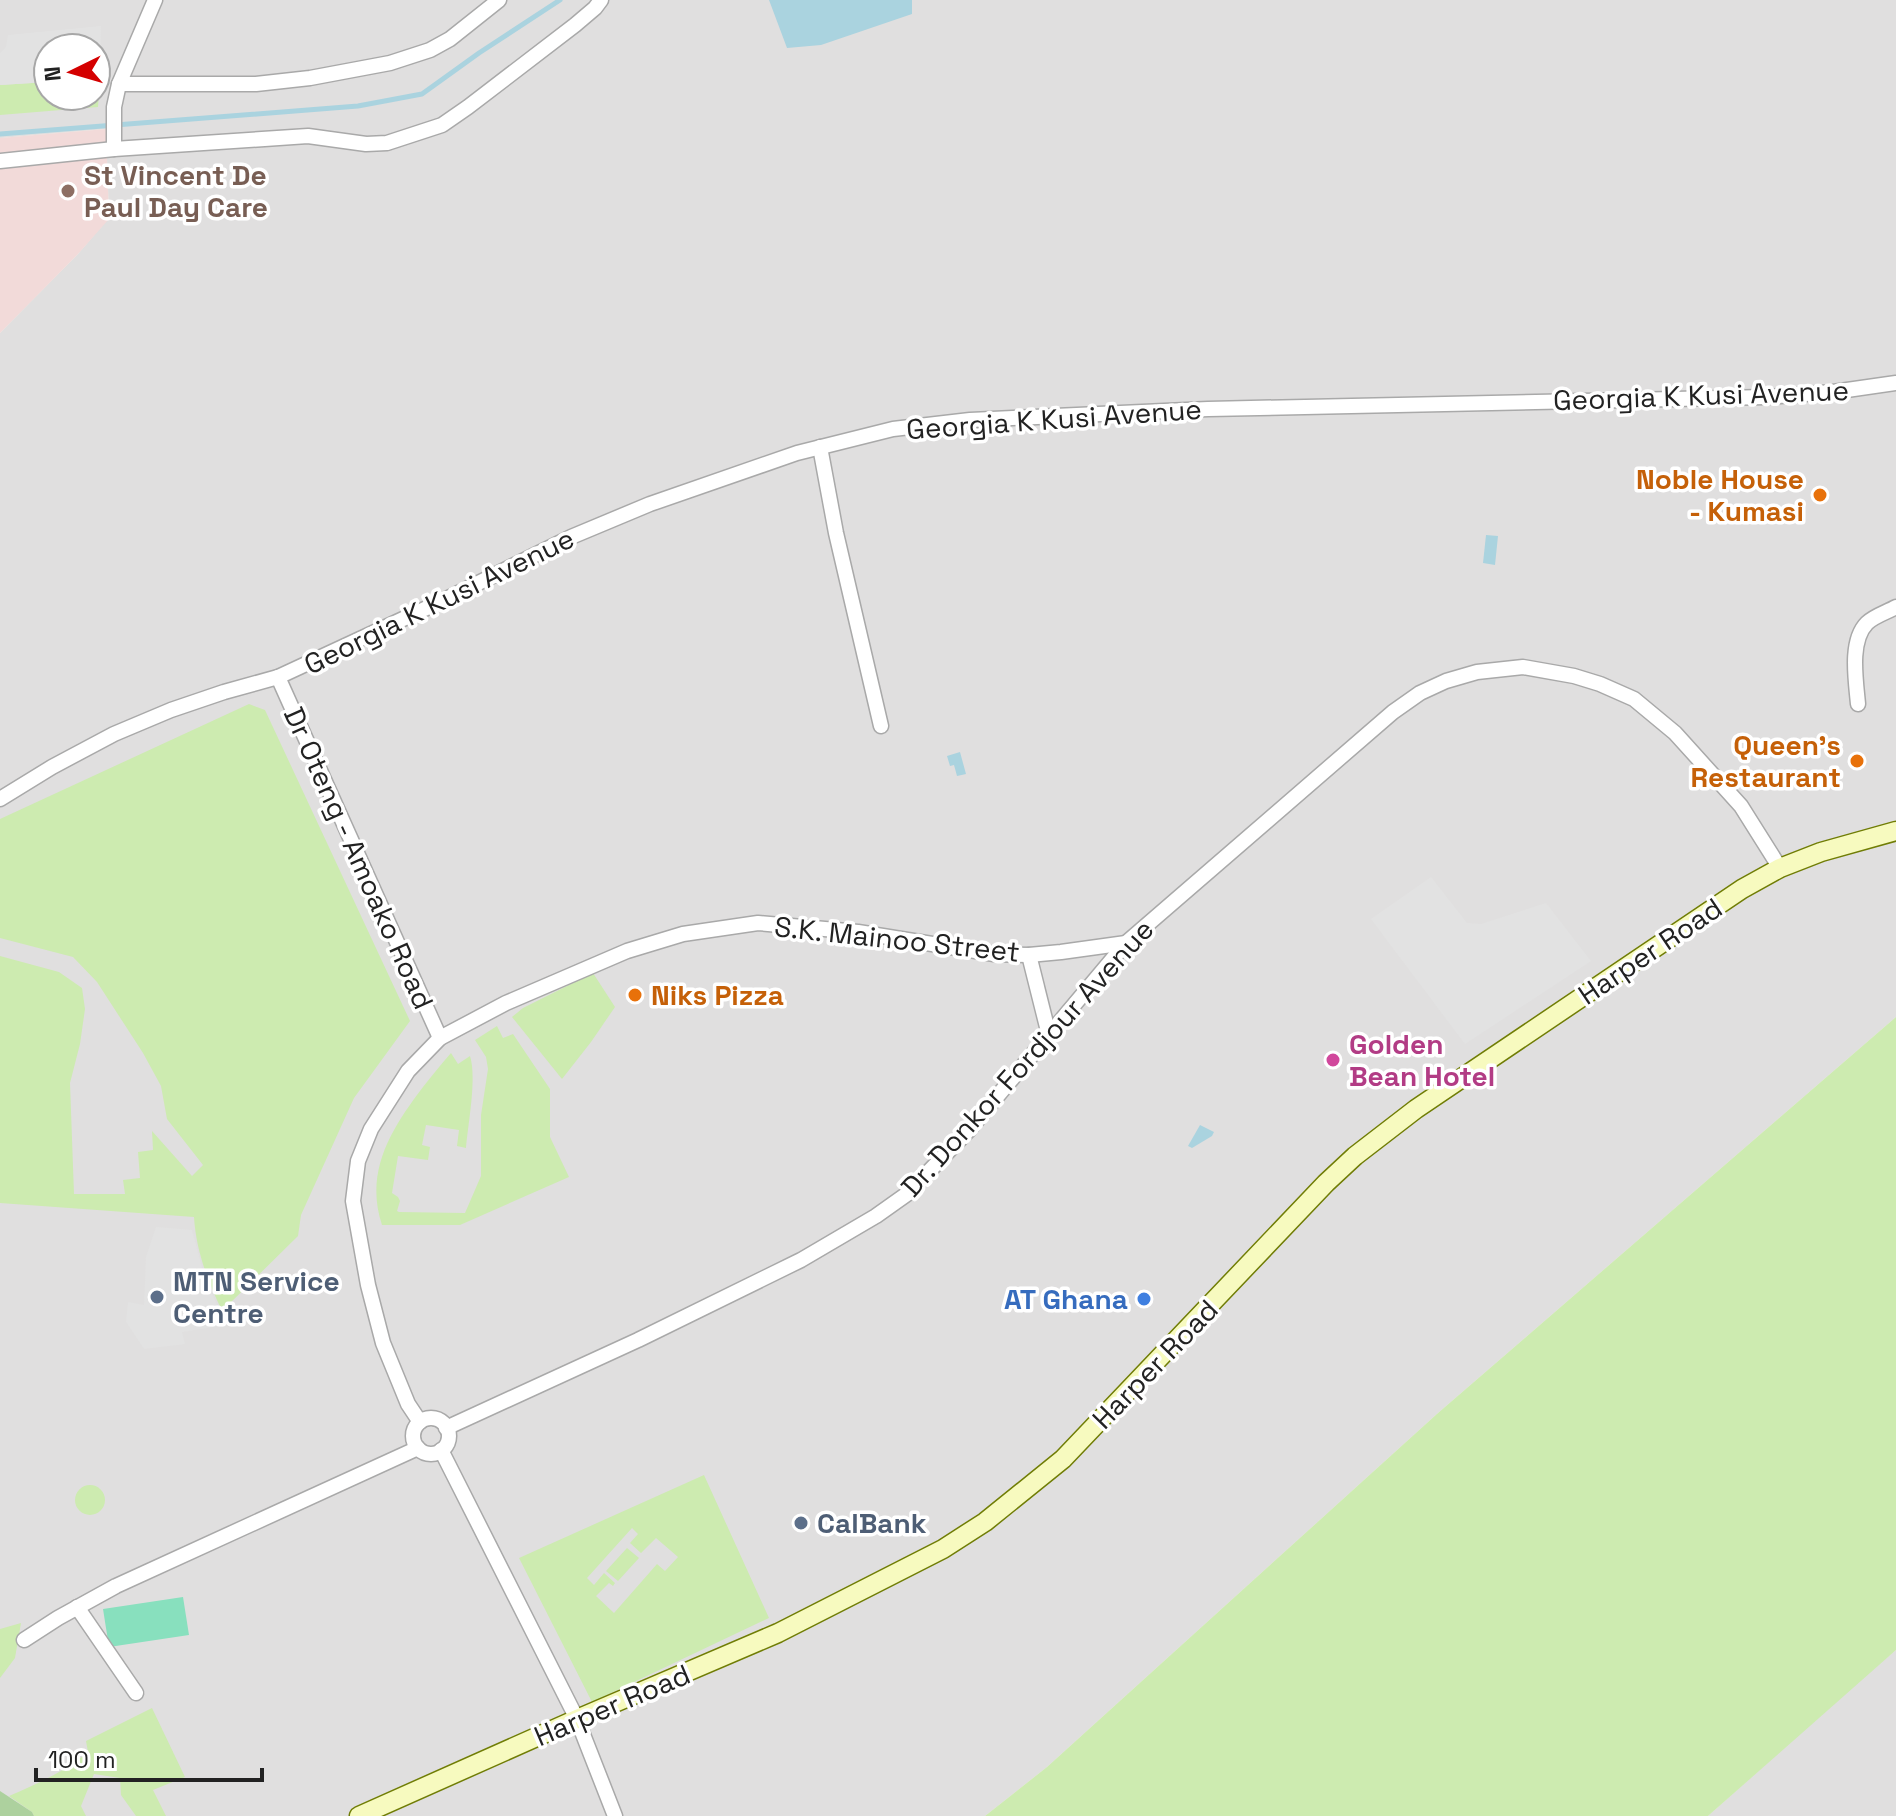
<svg xmlns="http://www.w3.org/2000/svg" width="1896" height="1816" font-family="'Space Grotesk',sans-serif">
<style>
.residential{fill:#e0dfdf;fill-rule:evenodd}
.commercial{fill:#f2dad9}
.grass{fill:#cdebb0;fill-rule:evenodd}
.forest{fill:#add19e}
.pitch{fill:#88e0be}
.parking{fill:#e2e2e2}
.water{fill:#aad3df}
.lines{fill:none;stroke-linecap:round;stroke-linejoin:round}
.stream{stroke:#aad3df;stroke-width:5}
.street-casing{stroke:#a9a9a9;stroke-width:17}
.secondary-casing{stroke:#707d05;stroke-width:21}
.street{stroke:#fff;stroke-width:14}
.secondary{stroke:#f7fabf;stroke-width:18}
.education-dot{fill:#8d6e63;stroke:#fff;stroke-width:3}
.food-dot{fill:#e8710a;stroke:#fff;stroke-width:3}
.hotel-dot{fill:#d1479c;stroke:#fff;stroke-width:3}
.service-dot{fill:#5c6f8a;stroke:#fff;stroke-width:3}
.shop-dot{fill:#3f7fe0;stroke:#fff;stroke-width:3}
.labels{text-anchor:middle;dominant-baseline:central;stroke-width:7;stroke-linejoin:round;paint-order:stroke}
.education-label{font-size:28px;font-weight:bold;fill:#785e54;stroke:#fff;text-anchor:start}
.street-label{font-size:28px;fill:#222;stroke:#fff}
.food-label{font-size:28px;font-weight:bold;fill:#c56008;stroke:#fff;text-anchor:end}
.hotel-label{font-size:28px;font-weight:bold;fill:#b23c85;stroke:#fff;text-anchor:start}
.service-label{font-size:28px;font-weight:bold;fill:#4e5e75;stroke:#fff;text-anchor:start}
.shop-label{font-size:28px;font-weight:bold;fill:#366cbe;stroke:#fff;text-anchor:end}
</style>
<rect width="100%" height="100%" fill="#f2efe9"/>
<g class="residential">
<path d="M0,0H1896V1017L1438,1413L1047,1767L985,1816H0V333L78,254L109,218L106,129L0,138ZM48,48H96V96H48Z"/>
<path d="M1896,1650V1816H1708L1853,1686Z"/>
</g>
<path class="commercial" d="M106,129L109,219L78,254L0,333V138Z"/>
<g class="grass">
<path d="M96,79H100L98,107L0,115V85L48,82V96H96Z"/>
<path d="M249,704L265,710L410,1021L354,1098L301,1215L298,1236L222,1311C208,1281 196,1251 194,1217L0,1203V956L59,972L82,988L85,1009L80,1044L70,1083L74,1194H125L123,1180L140,1178L138,1152L153,1150L152,1131L192,1176L203,1165L167,1119L161,1086L143,1053L97,982L73,957L0,938V819Z"/>
<path d="M593,973L615,1007L591,1042L562,1079L512,1017L523,1008Z"/>
<path d="M1896,1017V1650L1708,1816H985L1047,1767L1438,1413Z"/>
<path d="M497,1026L503,1038L513,1034L550,1089V1137L569,1177L460,1225H382C364,1171 392,1128 423,1087C432,1076 441,1064 451,1053L458,1064L470,1056C477,1077 468,1124 466,1148L457,1146L459,1130L426,1125L422,1145L430,1147L428,1160L398,1156L392,1193L398,1197L400,1201L397,1211L399,1212L465,1213L481,1176V1115L488,1069L486,1057L475,1040Z"/>
<path d="M704,1475L769,1618L592,1702L519,1558ZM632,1528L638,1534L630,1543L641,1553L656,1538L678,1557L665,1571L657,1564L614,1613L596,1596L609,1583L613,1586L615,1583L604,1573L594,1585L587,1578Z"/>
<circle cx="90" cy="1500" r="15"/>
<path d="M627,1548L639,1558L618,1581L606,1571Z"/>
<path d="M21,1623L15,1658L0,1678V1629Z"/>
<path d="M152,1708L185,1777L153,1790L166,1816H136L121,1795L120,1778L94,1774L81,1806L86,1816H34L32,1812L9,1796C37,1784 64,1772 88,1752L86,1741Z"/>
</g>
<path class="forest" d="M0,1791L32,1812L34,1816H0Z"/>
<path class="pitch" d="M183,1597L189,1635L109,1647L103,1609Z"/>
<g class="parking">
<path d="M101,26L100,79H96V48H48V82L0,85V53L6,47L8,35Z"/>
<path d="M1431,877L1467,923L1481,924L1546,903L1591,961L1465,1044L1371,919Z"/>
<path d="M156,1227L192,1230L204,1275L226,1325L182,1332L185,1344L144,1349L126,1322L128,1302L144,1305L146,1257Z"/>
</g>
<g class="water">
<path d="M769,0H912V14L821,45L787,48Z"/>
<path d="M1486,535L1498,536L1495,565L1483,563Z"/>
<path d="M960,752L966,774L957,776L954,765L950,766L947,756Z"/>
<path d="M1200,1125L1214,1132L1212,1136L1192,1148L1188,1146Z"/>
</g>
<g class="lines">
<path class="stream" d="M0,134L358,106L422,94L479,53L560,0"/>
<defs>
<g id="street">
<path d="M119,84H256L310,78L390,63L430,50L450,39L499,0"/>
<path d="M114,149V107L119,84L155,0"/>
<path d="M0,161L114,149L308,136L366,144L387,143L442,125L468,107L575,25L595,8L601,0"/>
<path d="M820,447L836,533L881,726"/>
<path d="M278,677L440,1038"/>
<path d="M1858,704C1856,681 1849,641 1867,623C1874,616 1887,612 1896,607"/>
<path d="M0,799L52,767L114,734L171,710L224,692L278,677L444,600L571,537L650,504L797,453L893,429L970,420L1208,409L1766,397L1833,392L1896,383"/>
<path d="M1029,955L1049,1035"/>
<circle cx="431" cy="1436" r="18"/>
<path d="M420,1422L408,1404L383,1343L368,1285L353,1201L358,1161L371,1129L408,1071L440,1038L506,1003L627,951L683,934L758,923L858,932L994,954L1029,955L1061,952L1126,943"/>
<path d="M446,1428L638,1340L801,1260L876,1216L907,1194L969,1130L1126,943L1393,712L1420,693L1446,681L1477,672L1523,667L1574,676L1600,684L1634,699L1675,733L1741,806L1780,868"/>
<path d="M441,1450L577,1719L615,1816"/>
<path d="M77,1607L136,1693"/>
<path d="M24,1640L58,1618L116,1586L418,1448"/>
</g>
<path id="secondary" d="M359,1816L577,1719L778,1633L943,1549L985,1522L1063,1459L1326,1183L1355,1156L1416,1109L1742,889L1780,868L1821,852L1896,831"/>
</defs>
<use href="#street" class="street-casing"/>
<use href="#secondary" class="secondary-casing"/>
<use href="#street" class="street"/>
<use href="#secondary" class="secondary"/>
</g>
<circle class="education-dot" cx="68" cy="191" r="8"/>
<g class="food-dot">
<circle cx="1820" cy="495" r="8"/>
<circle cx="1857" cy="761" r="8"/>
<circle cx="635" cy="995" r="8"/>
</g>
<circle class="hotel-dot" cx="1333" cy="1060" r="8"/>
<g class="service-dot">
<circle cx="157" cy="1297" r="8"/>
<circle cx="801" cy="1523" r="8"/>
</g>
<circle class="shop-dot" cx="1144" cy="1299" r="8"/>
<g class="labels">
<g class="education-label">
<text x="84" y="175">St Vincent De<tspan x="84" dy="32">Paul Day Care</tspan></text>
</g>
<g class="street-label">
<text transform="translate(1701 395) rotate(-2)">Georgia K Kusi Avenue</text>
<text transform="translate(1054 419) rotate(-4)">Georgia K Kusi Avenue</text>
<text transform="translate(439 601) rotate(-26)">Georgia K Kusi Avenue</text>
<text transform="translate(359 858) rotate(66)">Dr Oteng - Amoako Road</text>
<text transform="translate(897 939) rotate(6)">S.K. Mainoo Street</text>
<text transform="translate(1650 951) rotate(-34)">Harper Road</text>
<text transform="translate(1027 1058) rotate(-48)">Dr. Donkor Fordjour Avenue</text>
<text transform="translate(1155 1364) rotate(-46)">Harper Road</text>
<text transform="translate(612 1705) rotate(-23)">Harper Road</text>
</g>
<g class="food-label">
<text x="1804" y="479">Noble House<tspan x="1804" dy="32">- Kumasi</tspan></text>
<text x="1841" y="745">Queen's<tspan x="1841" dy="32">Restaurant</tspan></text>
<text x="651" y="995" text-anchor="start">Niks Pizza</text>
</g>
<g class="hotel-label">
<text x="1349" y="1044">Golden<tspan x="1349" dy="32">Bean Hotel</tspan></text>
</g>
<g class="service-label">
<text x="173" y="1281">MTN Service<tspan x="173" dy="32">Centre</tspan></text>
<text x="817" y="1523">CalBank</text>
</g>
<g class="shop-label">
<text x="1128" y="1299">AT Ghana</text>
</g>
</g>
<g transform="translate(72 72) rotate(265)"><circle r="38" fill="#ffffff" stroke="#a7a7a7" stroke-width="2"/>
<path d="M0-6L14 30L0 20L-14 30Z" fill="#d40000"/>
<text y="-12" font-size="22" font-weight="bold" text-anchor="middle" fill="#222222">N</text>
</g>
<path d="M36 1768v12h226v-12" fill="none" stroke="#222222" stroke-width="4"/>
<text x="48" y="1768" font-size="24" fill="#222222" stroke="#ffffff" stroke-width="6" paint-order="stroke">100 m</text>
</svg>
